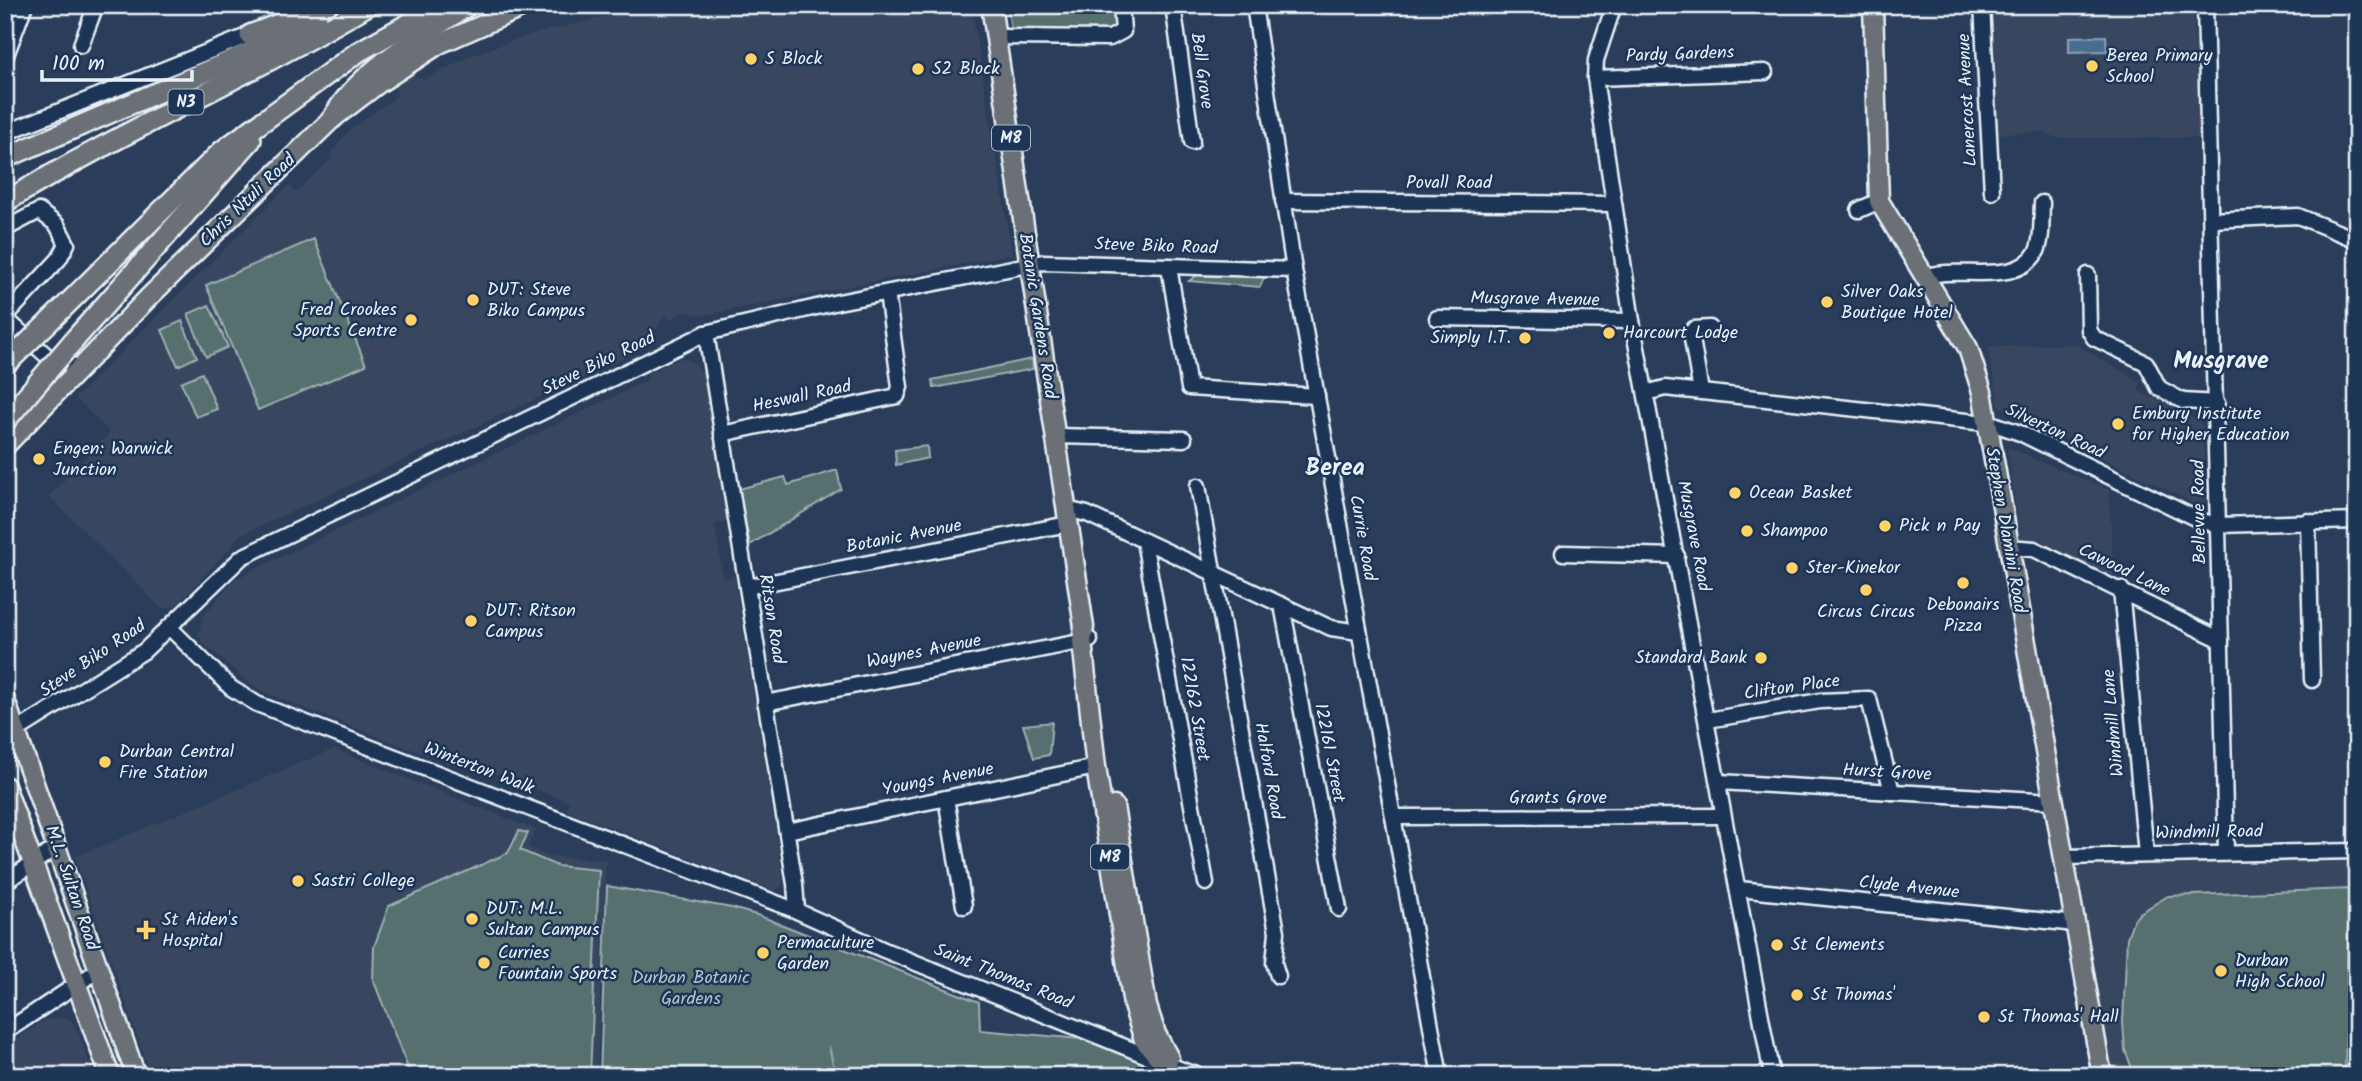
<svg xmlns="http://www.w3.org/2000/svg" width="2362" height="1081" font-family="Kalam,sans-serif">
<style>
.built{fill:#39475e}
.green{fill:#54706e;stroke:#9eb0b3;stroke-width:2}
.water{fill:#4a6d91;stroke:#89a2ba;stroke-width:2}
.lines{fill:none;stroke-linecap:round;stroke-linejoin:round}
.stream{stroke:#89a2ba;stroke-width:2.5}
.minor-casing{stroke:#e8f1f8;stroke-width:19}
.major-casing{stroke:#e8f1f8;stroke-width:23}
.highway-casing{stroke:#e8f1f8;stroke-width:24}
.minor{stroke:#1d3557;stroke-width:14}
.major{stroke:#6b6f75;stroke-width:18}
.highway{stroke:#6b6f75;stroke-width:19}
.highway-bridge-casing{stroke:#e8f1f8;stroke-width:24;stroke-linecap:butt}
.highway-bridge{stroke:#6b6f75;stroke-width:19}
.poi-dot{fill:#ffd166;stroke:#1d3557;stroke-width:2.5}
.labels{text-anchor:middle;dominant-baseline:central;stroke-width:5;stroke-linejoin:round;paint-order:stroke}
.shield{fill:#1d3557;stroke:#abb9c8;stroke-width:2}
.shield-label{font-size:16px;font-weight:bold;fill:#e8f1f8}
.street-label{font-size:18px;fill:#e8f1f8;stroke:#1d3557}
.poi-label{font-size:18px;fill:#e8f1f8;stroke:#1d3557;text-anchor:start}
.park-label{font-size:18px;fill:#b4c4c8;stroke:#1d3557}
.district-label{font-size:24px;font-weight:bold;fill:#e8f1f8;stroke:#1d3557}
</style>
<rect width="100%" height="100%" fill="#2a3d5a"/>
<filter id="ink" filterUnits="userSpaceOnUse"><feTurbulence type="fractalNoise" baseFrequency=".0143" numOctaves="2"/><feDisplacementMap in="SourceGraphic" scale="14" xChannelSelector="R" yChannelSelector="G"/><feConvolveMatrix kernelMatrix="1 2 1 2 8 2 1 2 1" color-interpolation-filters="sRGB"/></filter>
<g filter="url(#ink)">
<g class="built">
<path d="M673,5H971L1012,254L706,315L684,312L670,320L665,315L646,345L612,364L237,537L232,546L175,607L161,608L49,496L110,432L75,398L289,185L295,192L298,190L330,160L331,152L352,128L397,96L395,86L401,81L413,76L425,79L470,56L522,37L607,16Z"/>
<path d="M1986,5H2193L2200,138H2056L2044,132L1997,134L1998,126L1991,127Z"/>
<path d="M2075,344L2141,382L2138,391L2198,420L2203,428L2205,503L2201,507L1999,406L1988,347Z"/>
<path d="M682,358L695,363L701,372L707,371L731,525L727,522L715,524L723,578L734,576L771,802L783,883L780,888L772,890L566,810L569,802L497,774L452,765L270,695L247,681L203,643L198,635L203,616L235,579L648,380L647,374Z"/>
<path d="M2007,447L2109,490L2114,581L2021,542Z"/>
<path d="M334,749L536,830L527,846L547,856L606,860L597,1076H151L75,857Z"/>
<path d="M2357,852V1076H2104L2068,866L2221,854Z"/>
<path d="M58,1018L71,1020L79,1034L94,1076H5V1047L43,1021Z"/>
</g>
<g class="green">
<path d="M1007,5H1115L1119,25L1111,34L1011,30Z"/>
<path d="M314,239L366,365L258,410L206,285Z"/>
<path d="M1197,275L1265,276L1260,287L1189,281Z"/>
<path d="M209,305L228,347L206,357L188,314Z"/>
<path d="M182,321L197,357L178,366L162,330Z"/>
<path d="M1032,359L1033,369L934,388L932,380Z"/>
<path d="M202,373L217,409L196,417L181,382Z"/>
<path d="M927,446L928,458L896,465L895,450Z"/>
<path d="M837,470L841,489L750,545L739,489L785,477L788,485Z"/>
<path d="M1052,722L1049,755L1034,758L1023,725Z"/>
<path d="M519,831L528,833L520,850L557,866L599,870L590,1076H411L373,979L374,947L389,906L508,853Z"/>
<path d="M607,886L732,908L760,916L979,1002L980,1030L1082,1039L1171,1071L1174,1076H600Z"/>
<path d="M2349,889L2345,1076H2135L2125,1050L2123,1022L2127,938L2133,921L2140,913L2168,896Z"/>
</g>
<path class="water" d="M2106,36L2107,51L2069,52V37Z"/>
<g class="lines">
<path class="stream" d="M829,1047L836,1076"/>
<defs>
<g id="minor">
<path d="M1173,5L1192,142"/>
<path d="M1254,5L1294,270L1440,1076"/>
<path d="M1614,5L1596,60L1595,78L1632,321L1772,1076"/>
<path d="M1982,5L1992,192"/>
<path d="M2205,5L2226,851"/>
<path d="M996,37L1110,38L1123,31L1121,5"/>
<path d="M81,45L96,5"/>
<path d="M5,58L25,5"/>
<path d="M1595,78L1765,72"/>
<path d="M5,133L257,32"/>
<path d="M1283,201L1614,204"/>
<path d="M1859,210L1879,201"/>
<path d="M2212,220L2298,216L2357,240"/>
<path d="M5,229L39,211L57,225L67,244L59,259L5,317"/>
<path d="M1169,267L1189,388L1317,396"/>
<path d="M2088,275L2089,330L2094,338L2146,363L2159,388L2183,401L2217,403"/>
<path d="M1925,277C1957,264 2017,288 2037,251C2043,238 2041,217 2042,203"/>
<path d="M5,318L47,356L81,368"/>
<path d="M1437,318L1632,321"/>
<path d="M706,333L795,884L797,911"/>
<path d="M1701,392L1691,333L1694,329L1710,328"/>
<path d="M1646,393L1665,388L1994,424L2020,433L2201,521L2220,525L2357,521"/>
<path d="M722,434L897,396L900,387L887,293"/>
<path d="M1055,436L1184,439"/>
<path d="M1198,486L1277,932L1274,963L1278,976"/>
<path d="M1066,509L1087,514L1331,628L1359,632"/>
<path d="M2308,521L2312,680"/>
<path d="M1144,541L1206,883"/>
<path d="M2008,547L2034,549L2221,640"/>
<path d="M1563,553L1677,556"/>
<path d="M747,587L1068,524"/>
<path d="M2121,589L2146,854"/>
<path d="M1282,605L1339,909"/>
<path d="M169,627L231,688L257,704L797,911L884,950L1197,1076"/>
<path d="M765,703L1090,640"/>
<path d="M1708,720L1820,701L1869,699L1892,792"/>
<path d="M5,738L144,651L242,557L706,333L838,302L1043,262L1294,270"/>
<path d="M1719,782L2053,801"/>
<path d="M946,798L964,906"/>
<path d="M1394,817L1723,816"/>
<path d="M787,831L1096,767"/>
<path d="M2063,857L2357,851"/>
<path d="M5,882L57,847"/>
<path d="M1739,889L2076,924"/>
<path d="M5,1032L100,969"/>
</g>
<g id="major">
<path d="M991,5L1084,627L1082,641L1096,767L1133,1005L1144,1040L1174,1076"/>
<path d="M1873,5L1879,201L1968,348L1982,392L2102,1076"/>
<path d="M5,446L149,297L333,118L379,83L439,44L528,5"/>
<path d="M5,700L136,1076"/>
<path d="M5,786L110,1076"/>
<path d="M1114,806L1147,1006L1156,1034L1169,1058"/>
<path d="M1191,1076L1194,1075"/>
</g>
<g id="highway">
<path d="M250,35L327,5"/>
<path d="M333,118C358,71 424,35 468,5"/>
<path d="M5,158L319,23"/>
<path d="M5,202C123,130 250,76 368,5"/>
<path d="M53,318L222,151L358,52L442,5"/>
<path d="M75,339L251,140"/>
</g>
</defs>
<use href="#minor" class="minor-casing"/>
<use href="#major" class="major-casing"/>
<use href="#highway" class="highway-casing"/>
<use href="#minor" class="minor"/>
<use href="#major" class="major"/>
<use href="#highway" class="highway"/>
<defs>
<g id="highway-bridge">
<path d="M5,365L53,318"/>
<path d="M5,421L75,339"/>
</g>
</defs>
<use href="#highway-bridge" class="highway-bridge-casing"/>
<use href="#highway-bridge" class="highway-bridge"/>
</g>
</g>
<g class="poi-dot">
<circle cx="751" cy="59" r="7"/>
<circle cx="2092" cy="66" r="7"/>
<circle cx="918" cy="69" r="7"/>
<circle cx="473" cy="300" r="7"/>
<circle cx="1827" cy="302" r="7"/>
<circle cx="411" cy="320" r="7"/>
<circle cx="1609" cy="333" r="7"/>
<circle cx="1525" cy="338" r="7"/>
<circle cx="2118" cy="424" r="7"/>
<circle cx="39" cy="459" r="7"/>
<circle cx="1735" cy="493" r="7"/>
<circle cx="1885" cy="526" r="7"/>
<circle cx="1747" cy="531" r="7"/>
<circle cx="1792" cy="568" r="7"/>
<circle cx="1963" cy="583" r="7"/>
<circle cx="1866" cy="590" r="7"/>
<circle cx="471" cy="621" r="7"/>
<circle cx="1761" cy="658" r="7"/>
<circle cx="105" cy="762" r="7"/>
<circle cx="298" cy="881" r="7"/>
<circle cx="472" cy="919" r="7"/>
<path d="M142.5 919.5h7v7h7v7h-7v7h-7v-7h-7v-7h7z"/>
<circle cx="1777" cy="945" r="7"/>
<circle cx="763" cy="953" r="7"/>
<circle cx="484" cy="963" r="7"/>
<circle cx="2221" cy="971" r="7"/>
<circle cx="1797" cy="995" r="7"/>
<circle cx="1984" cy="1017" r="7"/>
</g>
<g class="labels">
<g class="shield">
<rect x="168.5" y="89.5" width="35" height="25" rx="5"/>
<rect x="992" y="125.5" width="38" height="25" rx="5"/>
<rect x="1091" y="844.5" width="38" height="25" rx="5"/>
</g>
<g class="shield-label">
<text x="186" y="102">N3</text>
<text x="1011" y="138">M8</text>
<text x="1110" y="857">M8</text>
</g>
<g class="street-label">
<text transform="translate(1680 55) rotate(-2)">Pardy Gardens</text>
<text transform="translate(1201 71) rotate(82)">Bell Grove</text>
<text transform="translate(1968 100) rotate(-93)">Lanercost Avenue</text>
<text x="1449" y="183">Povall Road</text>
<text transform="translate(248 201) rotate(-44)">Chris Ntuli Road</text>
<text transform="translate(1156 247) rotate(2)">Steve Biko Road</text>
<text transform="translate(1535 300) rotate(1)">Musgrave Avenue</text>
<text transform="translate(1037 316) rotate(81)">Botanic Gardens Road</text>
<text transform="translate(599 364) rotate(-26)">Steve Biko Road</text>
<text transform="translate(802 397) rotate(-12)">Heswall Road</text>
<text transform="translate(2055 432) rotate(25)">Silverton Road</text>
<text transform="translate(2200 512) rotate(-91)">Bellevue Road</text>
<text transform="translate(2005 530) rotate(80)">Stephen Dlamini Road</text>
<text transform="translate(1693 536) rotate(79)">Musgrave Road</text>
<text transform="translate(904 537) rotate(-11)">Botanic Avenue</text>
<text transform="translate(1362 538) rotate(80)">Currie Road</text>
<text transform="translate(2124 571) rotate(26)">Cawood Lane</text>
<text transform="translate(771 619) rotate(81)">Ritson Road</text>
<text transform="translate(924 652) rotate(-11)">Waynes Avenue</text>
<text transform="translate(93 659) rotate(-34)">Steve Biko Road</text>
<text transform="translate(1792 688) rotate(-8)">Clifton Place</text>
<text transform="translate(1194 709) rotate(80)">122162 Street</text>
<text transform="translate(2114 723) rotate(-95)">Windmill Lane</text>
<text transform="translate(1329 753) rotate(79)">122161 Street</text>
<text transform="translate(479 769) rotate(21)">Winterton Walk</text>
<text transform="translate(1268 771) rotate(80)">Halford Road</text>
<text transform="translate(1887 773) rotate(3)">Hurst Grove</text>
<text transform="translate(938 780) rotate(-11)">Youngs Avenue</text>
<text x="1558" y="798">Grants Grove</text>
<text transform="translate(2209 833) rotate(-1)">Windmill Road</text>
<text transform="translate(71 888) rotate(71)">M.L. Sultan Road</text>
<text transform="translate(1909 888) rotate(6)">Clyde Avenue</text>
<text transform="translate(1003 977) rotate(22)">Saint Thomas Road</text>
</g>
<g class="poi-label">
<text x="2106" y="56">Berea Primary<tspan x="2106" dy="21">School</tspan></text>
<text x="765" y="59">S Block</text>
<text x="932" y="69">S2 Block</text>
<text x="487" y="290">DUT: Steve<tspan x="487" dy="21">Biko Campus</tspan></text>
<text x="1841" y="292">Silver Oaks<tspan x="1841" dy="21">Boutique Hotel</tspan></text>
<text x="397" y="310" text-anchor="end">Fred Crookes<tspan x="397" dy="21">Sports Centre</tspan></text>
<text x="1623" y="333">Harcourt Lodge</text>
<text x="1511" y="338" text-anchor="end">Simply I.T.</text>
<text x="2132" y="414">Embury Institute<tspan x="2132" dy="21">for Higher Education</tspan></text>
<text x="53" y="449">Engen: Warwick<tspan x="53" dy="21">Junction</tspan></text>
<text x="1749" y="493">Ocean Basket</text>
<text x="1899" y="526">Pick n Pay</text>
<text x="1761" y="531">Shampoo</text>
<text x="1806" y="568">Ster-Kinekor</text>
<text x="1963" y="605" text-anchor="middle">Debonairs<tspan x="1963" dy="21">Pizza</tspan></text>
<text x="485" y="611">DUT: Ritson<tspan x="485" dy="21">Campus</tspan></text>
<text x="1866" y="612" text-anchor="middle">Circus Circus</text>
<text x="1747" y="658" text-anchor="end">Standard Bank</text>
<text x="119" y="752">Durban Central<tspan x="119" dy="21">Fire Station</tspan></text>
<text x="312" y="881">Sastri College</text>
<text x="486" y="909">DUT: M.L.<tspan x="486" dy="21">Sultan Campus</tspan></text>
<text x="162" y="920">St Aiden's<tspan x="162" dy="21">Hospital</tspan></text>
<text x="777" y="943">Permaculture<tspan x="777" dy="21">Garden</tspan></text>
<text x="1791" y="945">St Clements</text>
<text x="498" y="953">Curries<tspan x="498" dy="21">Fountain Sports</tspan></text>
<text x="2235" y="961">Durban<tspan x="2235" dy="21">High School</tspan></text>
<text x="1811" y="995">St Thomas'</text>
<text x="1998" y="1017">St Thomas' Hall</text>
</g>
<g class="park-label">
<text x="691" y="978">Durban Botanic<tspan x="691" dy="21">Gardens</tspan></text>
</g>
<g class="district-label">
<text x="2221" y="361">Musgrave</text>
<text x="1335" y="468">Berea</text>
</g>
</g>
<rect width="2362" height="1081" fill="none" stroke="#1d3557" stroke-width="28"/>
<rect x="14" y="14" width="2334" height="1053" fill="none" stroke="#e8f1f8" stroke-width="2.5" filter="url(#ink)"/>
<path d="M42 70v10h150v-10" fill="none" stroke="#e8f1f8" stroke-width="3.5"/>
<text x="52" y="70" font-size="21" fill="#e8f1f8" stroke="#1d3557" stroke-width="5" paint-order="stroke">100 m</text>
</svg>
